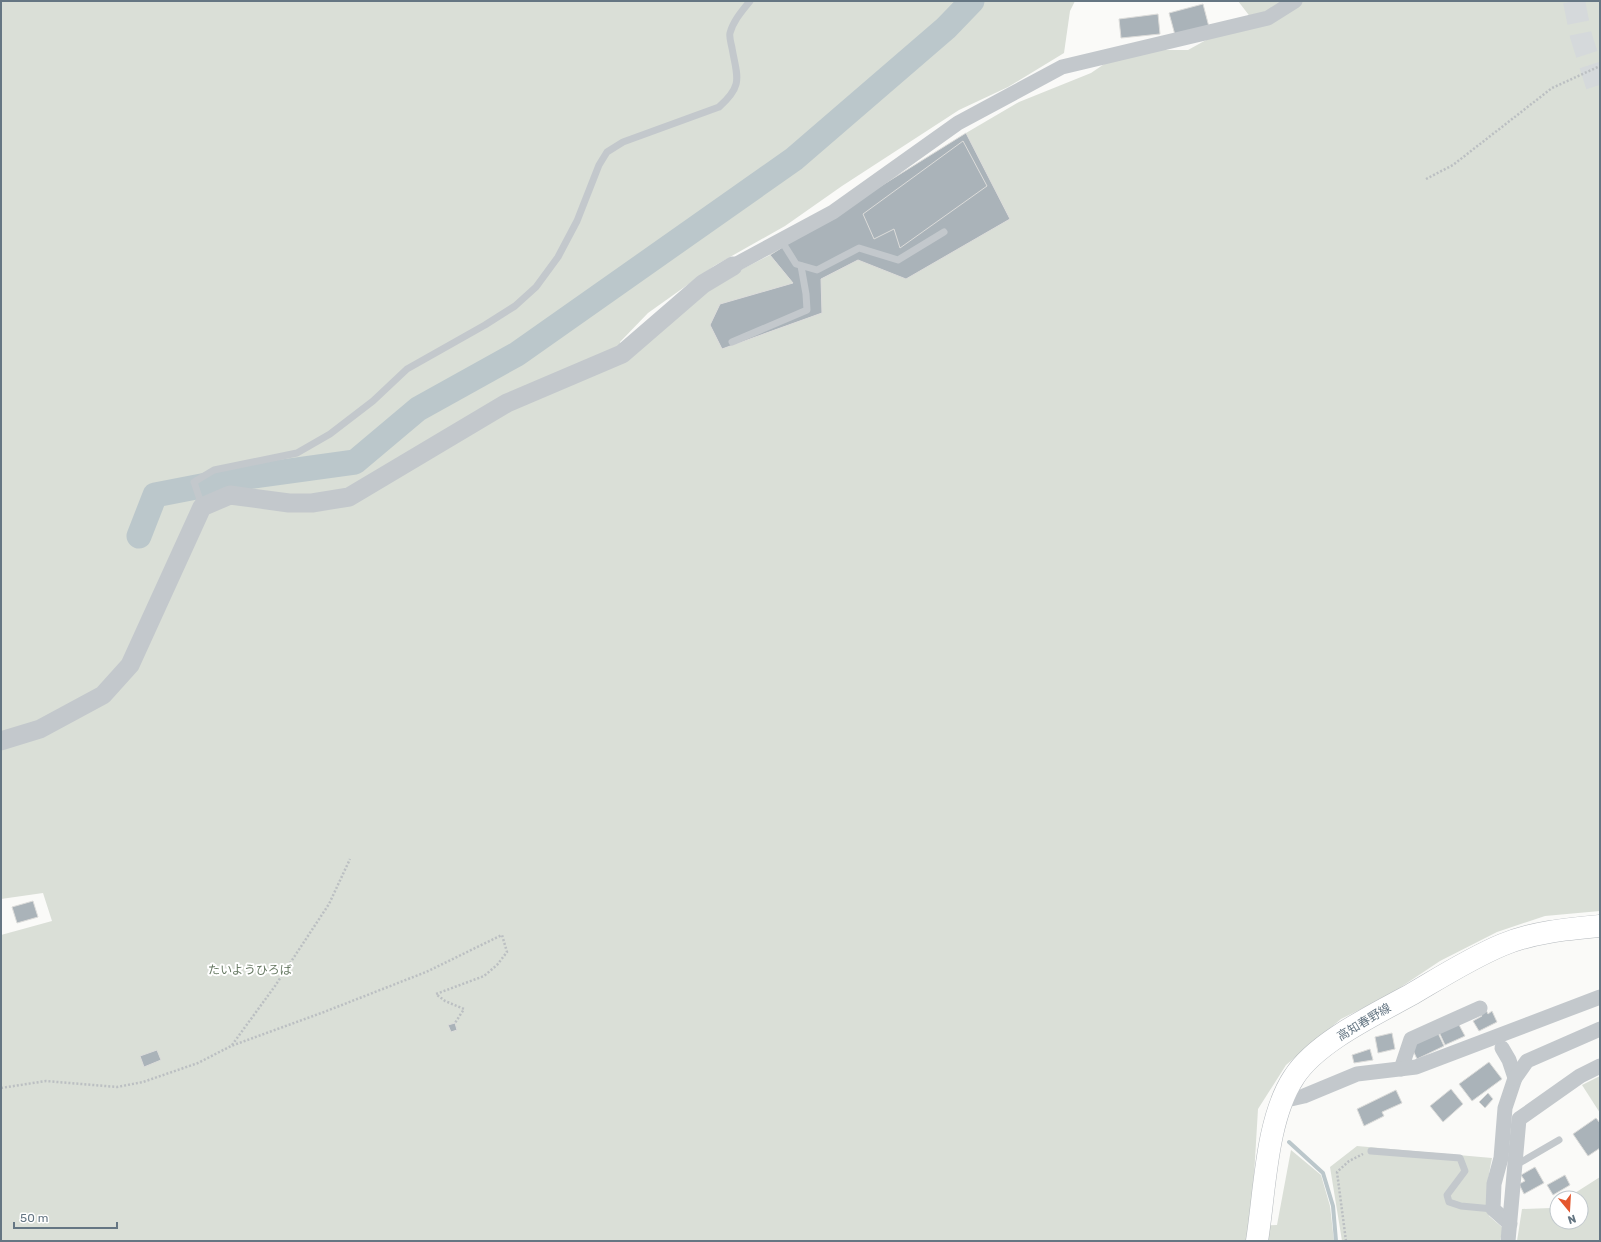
<svg xmlns="http://www.w3.org/2000/svg" width="1601" height="1242" font-family="Rubik,'Noto Sans JP',sans-serif">
<style>
.green{fill:#dadfd7}
.lines{fill:none;stroke-linecap:round;stroke-linejoin:round}
.stream{stroke:#bbc7cb;stroke-width:4}
.river{stroke:#bbc7cb;stroke-width:25}
.building{fill:#aab3b9;stroke:#dcdcda}
.primary-tunnel{stroke:#d5d9db;stroke-width:22;stroke-dasharray:22 11;stroke-linecap:butt}
.primary-casing{stroke:#b5babe;stroke-width:23}
.path{stroke:#bbbfc2;stroke-width:2.5;stroke-dasharray:2 2;stroke-linecap:butt}
.service{stroke:#c3c8cc;stroke-width:7}
.minor{stroke:#c3c8cc;stroke-width:15}
.tertiary{stroke:#c3c8cc;stroke-width:19}
.primary{stroke:#fff;stroke-width:22}
.labels{text-anchor:middle;dominant-baseline:central;stroke-width:4;stroke-linejoin:round;paint-order:stroke}
.park-label{font-size:12px;fill:#687a64;stroke:#fff}
.street-label{font-size:12px;fill:#657683;stroke:#fff}
</style>
<rect width="100%" height="100%" fill="#fafaf8"/>
<g class="green">
<path d="M1,1H1075L1070,11L1064,53L1008,87L959,110L842,186L785,226L714,266L648,313L620,342L622,354L707,287L770,255L793,283L720,304L710,325L722,349L822,313L821,279L858,260L948,254L1010,219L966,133L1019,102L1091,73L1125,50H1188L1226,29L1258,27L1238,1H1600V911L1545,916L1497,932L1440,961L1389,995L1341,1019L1286,1065L1258,1109L1251,1226L1277,1225L1291,1150L1321,1175L1330,1206L1334,1241H1V935L52,921L43,893L1,899Z"/>
<path d="M1600,1076V1113L1582,1085Z"/>
<path d="M1357,1146L1492,1158C1488,1177 1485,1196 1489,1216L1503,1228L1500,1241H1342L1330,1167Z"/>
<path d="M1600,1177V1241H1517L1522,1209L1551,1208L1557,1204V1222H1581V1198H1567Z"/>
</g>
<g class="lines">
<path class="stream" d="M1289,1142L1323,1173L1333,1206L1336,1241"/>
<path class="river" d="M139,536L155,495L253,476L355,462L418,409L517,354L794,159L946,28L972,1"/>
</g>
<g class="building">
<path d="M1203,4L1209,27L1175,35L1169,13Z"/>
<path d="M1158,14L1160,34L1121,38L1119,19Z"/>
<path d="M966,133L1010,219L906,279L858,260L821,279L822,313L722,349L710,325L720,304L793,283L770,255Z"/>
<path d="M963,141L987,186L900,248L894,229L874,239L863,214Z"/>
<path d="M33,901L38,917L17,923L12,907Z"/>
<path d="M1486,1010L1488,1014L1492,1011L1497,1022L1479,1031L1473,1021L1482,1016L1480,1013Z"/>
<path d="M455,1023L457,1030L451,1032L448,1025Z"/>
<path d="M1458,1023L1465,1036L1445,1045L1439,1032Z"/>
<path d="M1392,1033L1395,1049L1378,1053L1375,1037Z"/>
<path d="M1438,1033L1444,1046L1417,1059L1411,1046Z"/>
<path d="M1370,1049L1373,1060L1354,1063L1352,1055Z"/>
<path d="M157,1050L161,1060L144,1067L140,1056Z"/>
<path d="M1489,1062L1502,1079L1472,1101L1459,1084Z"/>
<path d="M1451,1089L1463,1104L1443,1122L1430,1106Z"/>
<path d="M1396,1090L1402,1103L1382,1112L1384,1116L1364,1126L1357,1109Z"/>
<path d="M1488,1093L1493,1099L1485,1108L1479,1102Z"/>
<path d="M1596,1118L1600,1123V1148L1588,1156L1573,1134Z"/>
<path d="M1535,1167L1544,1183L1524,1194L1519,1184L1525,1181L1521,1175Z"/>
<path d="M1565,1175L1570,1185L1553,1195L1547,1185Z"/>
</g>
<g class="lines">
<path class="primary-tunnel" d="M1574,1L1581,36L1600,96"/>
<defs>
<path id="primary" d="M1257,1241C1265,1191 1266,1119 1294,1077C1316,1042 1376,1014 1412,994C1441,977 1471,958 1502,945C1533,932 1567,929 1600,926"/>
</defs>
<use href="#primary" class="primary-casing"/>
<g class="path">
<path d="M1426,179L1453,165L1552,88L1600,66"/>
<path d="M232,1045L275,986L329,904L350,859"/>
<path d="M1,1088L46,1081L117,1087L143,1082L198,1063L231,1046L324,1012L426,972L502,935L507,952L497,965L484,976L436,994L445,1001L464,1009L455,1023"/>
<path d="M1346,1241L1337,1172L1349,1161L1363,1154"/>
</g>
<g class="service">
<path d="M781,240L796,264L817,270L859,248L898,260L944,232"/>
<path d="M732,342L807,310L806,294L801,266"/>
<path d="M202,506L194,482L214,470L297,453L330,434L373,401L407,369L485,325L515,306L536,287L558,257L577,221L599,165L607,152L623,142L719,107C744,85 737,77 732,48C731,43 729,37 730,33C733,21 742,11 750,1"/>
<path d="M1371,1151L1460,1158L1465,1171L1447,1195L1449,1202L1461,1206L1493,1209"/>
<path d="M1516,1165L1559,1140"/>
</g>
<g class="minor">
<path d="M733,266L833,212L958,123L1062,67L1268,18L1295,1"/>
<path d="M1502,1048L1509,1060L1515,1078L1505,1108L1501,1158L1494,1184L1493,1209L1510,1224"/>
<path d="M1401,1069L1411,1039L1480,1008"/>
<path d="M1515,1078L1527,1061L1600,1029"/>
<path d="M1282,1101L1304,1096L1357,1074L1416,1067L1600,997"/>
<path d="M1508,1241L1519,1119L1580,1076L1600,1066"/>
</g>
<path class="tertiary" d="M1,741L40,729L103,695L130,665L202,507L230,495L289,503H312L349,497L507,403L622,354L703,284L733,266"/>
<use href="#primary" class="primary"/>
</g>
<g class="labels">
<g class="park-label">
<text x="250" y="970">たいようひろば</text>
</g>
<g class="street-label">
<text transform="translate(1364 1022) rotate(-31)">高知春野線</text>
</g>
</g>
<rect width="1601" height="1242" fill="none" stroke="#657683" stroke-width="4"/>
<g transform="translate(1569 1210) rotate(162)"><circle r="19" fill="#ffffff" stroke="#c1c8cd"/>
<path d="M0-3L7 15L0 10L-7 15Z" fill="#e4572e"/>
<text y="-6" font-size="11" font-weight="bold" text-anchor="middle" fill="#657683">N</text>
</g>
<path d="M14 1222v6h103v-6" fill="none" stroke="#657683" stroke-width="2"/>
<text x="20" y="1222" font-size="12" fill="#657683" stroke="#ffffff" stroke-width="3" paint-order="stroke">50 m</text>
</svg>
